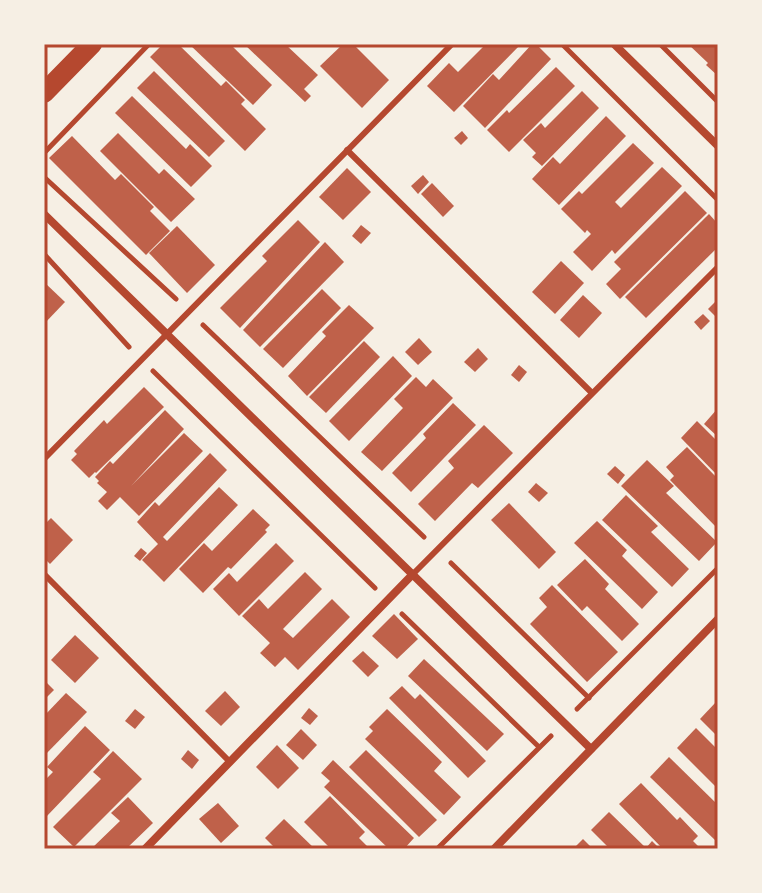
<svg xmlns="http://www.w3.org/2000/svg" width="762" height="893" font-family="'Golos Text',sans-serif">
<style>
.building{fill:#bf614a}
.lines{fill:none;stroke-linecap:round;stroke-linejoin:round}
.path{stroke:#b5482f;stroke-width:5}
.service{stroke:#b5482f;stroke-width:6}
.minor{stroke:#b5482f;stroke-width:8}
.primary{stroke:#b5482f;stroke-width:20}
.neatline{fill:none;stroke:#b5482f;stroke-width:3}
</style>
<rect width="100%" height="100%" fill="#f6efe4"/>
<g class="building">
<path d="M163,44H178L221,86L226,81L245,100L241,104L266,129L245,151L150,57Z"/>
<path d="M189,44H230L272,85L253,105Z"/>
<path d="M244,44H285L318,75L304,89L311,96L305,102Z"/>
<path d="M343,44H353L389,80L362,108L320,66Z"/>
<path d="M486,44H521L454,112L427,86L449,63L458,72Z"/>
<path d="M532,44H536L551,59L485,128L463,106L493,74L499,80Z"/>
<path d="M688,44H718V76L706,65L708,63Z"/>
<path d="M556,67L575,86L509,152L487,130L507,110L509,113Z"/>
<path d="M154,71L225,141L209,157L137,88Z"/>
<path d="M582,91L599,108L542,166L532,157L536,153L523,140L541,123L545,128Z"/>
<path d="M132,96L186,149L190,144L212,166L191,187L115,113Z"/>
<path d="M606,116L626,136L559,205L532,179L553,157L560,164Z"/>
<path d="M462,131L468,138L461,145L454,138Z"/>
<path d="M118,133L159,174L164,169L195,199L171,222L100,151Z"/>
<path d="M72,136L115,180L121,174L154,207L150,211L170,231L146,255L49,158Z"/>
<path d="M633,143L654,163L615,202L621,208L662,167L682,186L615,254L612,250L592,271L573,252L591,234L587,230L585,233L561,209L579,191L582,194Z"/>
<path d="M347,168L371,192L343,220L319,197Z"/>
<path d="M423,175L429,182L418,194L411,186Z"/>
<path d="M432,183L454,206L443,217L421,194Z"/>
<path d="M685,191L707,213L620,299L606,284L621,269L614,262Z"/>
<path d="M709,214L718,224V247L646,318L625,297Z"/>
<path d="M298,220L320,242L240,328L220,308L267,261L262,256Z"/>
<path d="M361,225L371,233L361,244L352,236Z"/>
<path d="M177,226L215,265L187,293L149,253Z"/>
<path d="M325,242L344,262L260,347L243,330Z"/>
<path d="M561,261L584,283L555,314L532,292Z"/>
<path d="M44,282L65,302L44,324Z"/>
<path d="M322,289L341,308L283,368L263,349Z"/>
<path d="M583,295L602,313L579,338L560,320Z"/>
<path d="M718,299V319L708,309Z"/>
<path d="M349,305L374,328L307,396L288,376L326,336L322,332Z"/>
<path d="M703,314L710,321L701,330L694,322Z"/>
<path d="M419,338L432,352L418,365L405,352Z"/>
<path d="M364,341L380,357L326,413L309,397Z"/>
<path d="M478,348L488,359L475,372L464,362Z"/>
<path d="M393,356L412,376L349,441L329,421Z"/>
<path d="M519,365L527,372L519,382L511,375Z"/>
<path d="M416,377L426,387L433,379L453,398L382,471L361,452L403,408L394,399Z"/>
<path d="M144,387L164,407L96,473L95,472L89,478L71,460L77,454L74,451L104,420L107,424Z"/>
<path d="M453,403L476,425L411,492L392,473L426,438L423,434Z"/>
<path d="M718,408V437L704,424Z"/>
<path d="M165,410L184,429L131,486L184,433L203,451L139,516L120,497L107,510L98,501L107,492L97,483L99,481L95,477L110,461L113,464Z"/>
<path d="M697,421L718,442V476L681,438Z"/>
<path d="M484,425L513,453L478,488L472,483L435,521L418,504L454,468L448,461Z"/>
<path d="M687,447L718,479V529L670,480L674,476L666,467Z"/>
<path d="M210,453L227,470L163,537L167,541L219,487L238,505L164,582L142,560L158,544L137,522L155,502L159,506Z"/>
<path d="M647,460L674,486L666,493L717,542L699,561L621,486Z"/>
<path d="M615,466L625,475L618,484L607,474Z"/>
<path d="M536,483L548,493L539,502L528,492Z"/>
<path d="M626,495L658,526L651,532L689,569L672,587L602,520Z"/>
<path d="M509,503L556,552L539,569L491,520Z"/>
<path d="M253,509L270,525L265,530L267,532L231,569L228,567L203,593L179,569L204,543L212,551Z"/>
<path d="M51,518L73,540L50,564L44,558V525Z"/>
<path d="M597,521L627,550L622,556L658,592L642,609L574,543Z"/>
<path d="M276,543L294,561L239,616L213,589L229,573L237,582Z"/>
<path d="M141,548L147,553L140,561L134,556Z"/>
<path d="M585,559L609,584L605,589L639,624L622,641L587,606L582,611L557,585Z"/>
<path d="M305,572L322,589L283,629L293,638L332,599L350,617L298,670L285,657L275,667L260,653L270,643L242,616L259,599L268,609Z"/>
<path d="M552,585L618,652L587,682L530,624L547,607L539,598Z"/>
<path d="M394,614L418,639L397,659L372,636Z"/>
<path d="M75,635L99,658L75,683L51,660Z"/>
<path d="M363,651L379,666L368,677L352,661Z"/>
<path d="M424,659L504,734L487,751L408,676Z"/>
<path d="M44,680L54,690L44,700Z"/>
<path d="M402,686L415,699L420,694L486,761L468,778L389,698Z"/>
<path d="M225,691L240,707L221,726L205,711Z"/>
<path d="M66,693L87,712L44,756V716Z"/>
<path d="M716,702L718,704V737L700,719Z"/>
<path d="M309,708L318,716L310,725L301,718Z"/>
<path d="M135,709L145,717L135,729L125,721Z"/>
<path d="M387,709L442,762L434,771L461,797L444,815L365,739L373,731L369,727Z"/>
<path d="M85,726L110,750L47,816L44,813V781L53,772L47,767Z"/>
<path d="M696,728L718,750V789L677,748Z"/>
<path d="M301,729L317,745L303,760L286,745Z"/>
<path d="M277,745L299,768L278,789L256,767Z"/>
<path d="M188,750L199,760L192,769L181,759Z"/>
<path d="M366,750L437,820L419,837L349,767Z"/>
<path d="M113,751L142,779L74,847L53,827L101,779L93,772Z"/>
<path d="M669,757L718,805V843L650,777Z"/>
<path d="M333,760L414,838L404,849H389L324,787L330,781L321,773Z"/>
<path d="M641,783L677,820L680,817L698,836L693,841L701,849H663L619,804Z"/>
<path d="M330,796L365,832L359,838L370,849H331L304,822Z"/>
<path d="M128,797L153,823L126,849H91L120,821L111,813Z"/>
<path d="M218,803L239,826L221,843L199,819Z"/>
<path d="M609,812L646,848L652,841L660,849H610L591,830Z"/>
<path d="M284,819L315,849H276L265,838Z"/>
<path d="M583,839L593,849H573Z"/>
</g>
<g class="lines">
<g class="path">
<path d="M562,44L718,200"/>
<path d="M660,44L718,102"/>
<path d="M44,153L149,44"/>
<path d="M44,177L176,299"/>
<path d="M44,254L129,347"/>
<path d="M203,325L424,537"/>
<path d="M153,371L375,588"/>
<path d="M451,563L589,698"/>
<path d="M402,614L539,747"/>
<path d="M577,709L718,568"/>
<path d="M437,849L551,736"/>
</g>
<g class="service">
<path d="M347,150L592,393"/>
<path d="M44,459L452,44"/>
<path d="M44,574L230,762"/>
<path d="M413,574L718,267"/>
</g>
<g class="minor">
<path d="M614,44L718,146"/>
<path d="M44,214L591,749"/>
<path d="M145,849L413,574"/>
<path d="M494,849L718,619"/>
</g>
<path class="primary" d="M44,93L92,44"/>
</g>
<rect width="762" height="893" fill="none" stroke="#f6efe4" stroke-width="92"/>
<rect x="46" y="46" width="670" height="801" class="neatline"/>
</svg>
